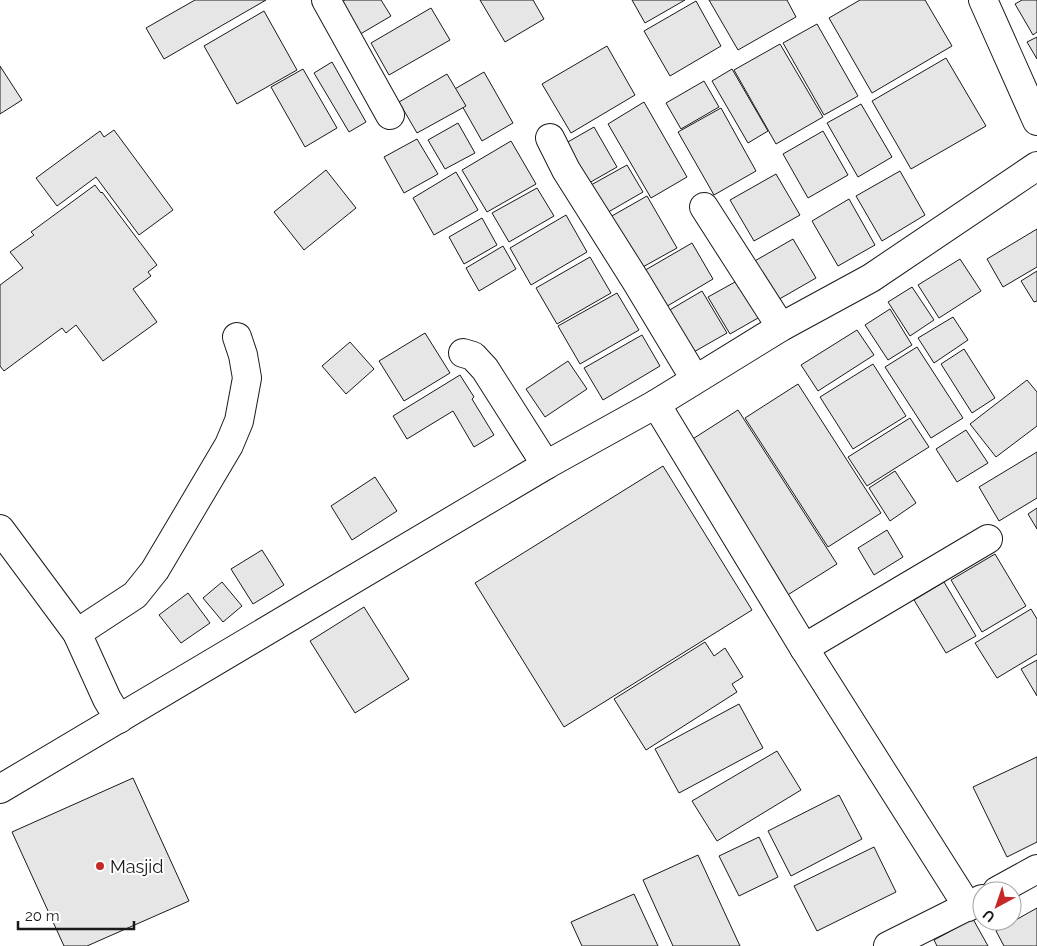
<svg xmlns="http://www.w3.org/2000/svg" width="1037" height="946" font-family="Raleway,sans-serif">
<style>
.building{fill:#e6e6e6;stroke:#1a1a1a}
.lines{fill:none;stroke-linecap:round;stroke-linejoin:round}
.minor-casing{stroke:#1a1a1a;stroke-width:30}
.minor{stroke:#fff;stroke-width:28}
.poi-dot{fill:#c62828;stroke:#fff;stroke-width:2}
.labels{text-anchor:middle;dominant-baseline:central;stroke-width:4;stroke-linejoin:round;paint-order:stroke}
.poi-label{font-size:18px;fill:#1a1a1a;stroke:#fff;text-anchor:start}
</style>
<rect width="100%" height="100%" fill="#fff"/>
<g class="building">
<path d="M195,0H266L164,59L146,28Z"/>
<path d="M345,0H381L391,16L357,36L338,4Z"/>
<path d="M480,0H533L544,19L505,42Z"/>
<path d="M632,0H685L645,23Z"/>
<path d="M709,0H787L796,17L738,50Z"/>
<path d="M860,0H925L952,46L872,93L829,18Z"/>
<path d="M1022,0H1037V32L1033,35L1015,4Z"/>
<path d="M696,1L721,46L670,76L644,31Z"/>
<path d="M431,8L450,40L389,75L371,43Z"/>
<path d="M264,11L297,70L237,104L204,46Z"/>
<path d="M817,24L858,96L824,115L783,43Z"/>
<path d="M1037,37V59L1027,42Z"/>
<path d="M780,44L823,117L776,144L734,70Z"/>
<path d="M607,46L635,95L571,133L542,84Z"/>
<path d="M946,58L986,126L911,169L872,101Z"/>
<path d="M332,62L366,122L349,132L314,73Z"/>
<path d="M0,66L22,100L0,114Z"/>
<path d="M303,69L337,128L305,147L271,87Z"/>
<path d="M732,69L768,131L748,143L712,81Z"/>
<path d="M484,72L513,123L482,141L453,90Z"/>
<path d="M447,74L466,106L417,133L399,102Z"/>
<path d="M704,81L719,107L681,129L666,103Z"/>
<path d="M644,102L687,177L651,198L608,124Z"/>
<path d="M861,104L892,157L858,177L827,123Z"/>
<path d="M721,108L756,171L714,195L678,132Z"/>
<path d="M458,123L475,153L445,169L428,140Z"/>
<path d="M594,127L617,167L582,187L559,147Z"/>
<path d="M114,130L173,210L139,235L96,177L57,206L36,178L100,131L104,137Z"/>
<path d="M823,131L848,175L808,198L783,154Z"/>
<path d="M417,139L438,174L404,193L384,157Z"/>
<path d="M511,141L536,184L487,212L462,170Z"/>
<path d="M627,165L643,192L598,218L582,190Z"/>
<path d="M326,170L356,208L304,250L274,212Z"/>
<path d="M900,171L925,215L882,241L856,196Z"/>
<path d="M456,172L478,210L434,235L413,198Z"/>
<path d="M776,174L800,215L754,241L730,200Z"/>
<path d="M95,185L101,193L102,192L157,265L148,272L151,276L133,289L157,322L103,361L76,325L66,333L62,328L4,371L0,366V285L23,268L10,252L34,235L31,232Z"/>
<path d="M537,188L554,216L509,242L492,213Z"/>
<path d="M647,196L677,248L632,273L603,221Z"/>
<path d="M849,199L875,245L838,266L812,221Z"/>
<path d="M566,215L587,252L531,285L510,248Z"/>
<path d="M482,218L497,245L464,264L449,237Z"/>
<path d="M1037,229V267L1003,287L987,259Z"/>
<path d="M793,239L816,278L769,305L746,266Z"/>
<path d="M692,243L713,279L664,308L642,272Z"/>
<path d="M503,246L516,269L479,291L466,268Z"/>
<path d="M590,257L611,293L557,324L536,288Z"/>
<path d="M960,259L981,291L939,318L918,285Z"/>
<path d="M1037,271V301L1034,302L1021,281Z"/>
<path d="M744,277L765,314L730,334L708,297Z"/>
<path d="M912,287L934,320L910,336L888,302Z"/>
<path d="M702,291L727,333L692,353L668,311Z"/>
<path d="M617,293L639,330L580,364L558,326Z"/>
<path d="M890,309L912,345L888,360L865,325Z"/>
<path d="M953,317L968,340L934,363L918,338Z"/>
<path d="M857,330L874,355L818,391L801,365Z"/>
<path d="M425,333L450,373L404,401L379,361Z"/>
<path d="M642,335L660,366L603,400L584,368Z"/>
<path d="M350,342L374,369L346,394L322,366Z"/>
<path d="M917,347L963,418L931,438L885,367Z"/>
<path d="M964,349L995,398L972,413L941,364Z"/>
<path d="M568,361L587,389L545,417L526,389Z"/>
<path d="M873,364L906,416L853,449L820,397Z"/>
<path d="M460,375L474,397L472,399L494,435L474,447L453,411L407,439L393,416Z"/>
<path d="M1027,380L1037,392V426L996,457L970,424Z"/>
<path d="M798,384L881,513L828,547L745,418Z"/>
<path d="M738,410L837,564L786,596L688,442Z"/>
<path d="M910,418L929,447L867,486L848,457Z"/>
<path d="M966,430L988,463L957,482L936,449Z"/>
<path d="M1037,452V498L999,521L979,487Z"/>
<path d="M663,466L752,610L564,727L475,583Z"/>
<path d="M895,471L916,503L890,521L869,488Z"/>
<path d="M375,477L397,511L352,540L331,506Z"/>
<path d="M1037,508V529L1028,514Z"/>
<path d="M887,530L903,557L874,575L858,548Z"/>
<path d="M262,550L284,585L253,604L231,569Z"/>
<path d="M995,554L1026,606L982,632L951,580Z"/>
<path d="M222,582L242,606L223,622L203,598Z"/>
<path d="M944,582L976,636L946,653L914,600Z"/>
<path d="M188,593L210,623L181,643L159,615Z"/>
<path d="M364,607L409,679L355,713L310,641Z"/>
<path d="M1031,609L1037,619V654L997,678L975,643Z"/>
<path d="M705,642L714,656L725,648L743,677L732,684L737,692L646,750L614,699Z"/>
<path d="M1037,660V696L1021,669Z"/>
<path d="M739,704L763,748L679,793L655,749Z"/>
<path d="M777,751L801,790L717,841L692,801Z"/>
<path d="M1037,757V842L1007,857L973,787Z"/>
<path d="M133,778L189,901L87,946H64L12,832Z"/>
<path d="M839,795L862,839L791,876L768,831Z"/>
<path d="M759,837L778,877L739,896L719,856Z"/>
<path d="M874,847L896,892L817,931L794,886Z"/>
<path d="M698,855L740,946H673L643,880Z"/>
<path d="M634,894L658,946H582L571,922Z"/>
<path d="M1037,908V946H1004L996,931Z"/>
<path d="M973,919L988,946H937L934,940Z"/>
</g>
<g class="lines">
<defs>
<g id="minor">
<path d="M326,0L390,115"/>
<path d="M983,0L1037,121"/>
<path d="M550,138L566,170L636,281L695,379"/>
<path d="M704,207L781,327"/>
<path d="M463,353L473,356L485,369L546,465"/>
<path d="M656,404L804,648L968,907"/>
<path d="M0,529L77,633L107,699L119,719"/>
<path d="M77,633L135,595L155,570L229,445L239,421L247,378L243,355L237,337"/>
<path d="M804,648L988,539"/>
<path d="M0,789L546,465L656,404L781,327L871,278L1037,166"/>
<path d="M997,891L1037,869"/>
<path d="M888,946L982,899"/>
</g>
</defs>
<use href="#minor" class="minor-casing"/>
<use href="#minor" class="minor"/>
</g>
<circle class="poi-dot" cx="100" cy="866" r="5"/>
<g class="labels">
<g class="poi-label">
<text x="110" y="866">Masjid</text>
</g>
</g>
<g transform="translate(997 906) rotate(220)"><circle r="24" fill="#ffffff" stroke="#a3a3a3"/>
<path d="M0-4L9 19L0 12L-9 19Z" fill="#c62828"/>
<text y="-8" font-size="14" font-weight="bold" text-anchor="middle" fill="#1a1a1a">U</text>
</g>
<path d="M18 921v8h116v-8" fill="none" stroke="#1a1a1a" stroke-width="2.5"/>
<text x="25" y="921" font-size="15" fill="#1a1a1a" stroke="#ffffff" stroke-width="4" paint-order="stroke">20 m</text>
</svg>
